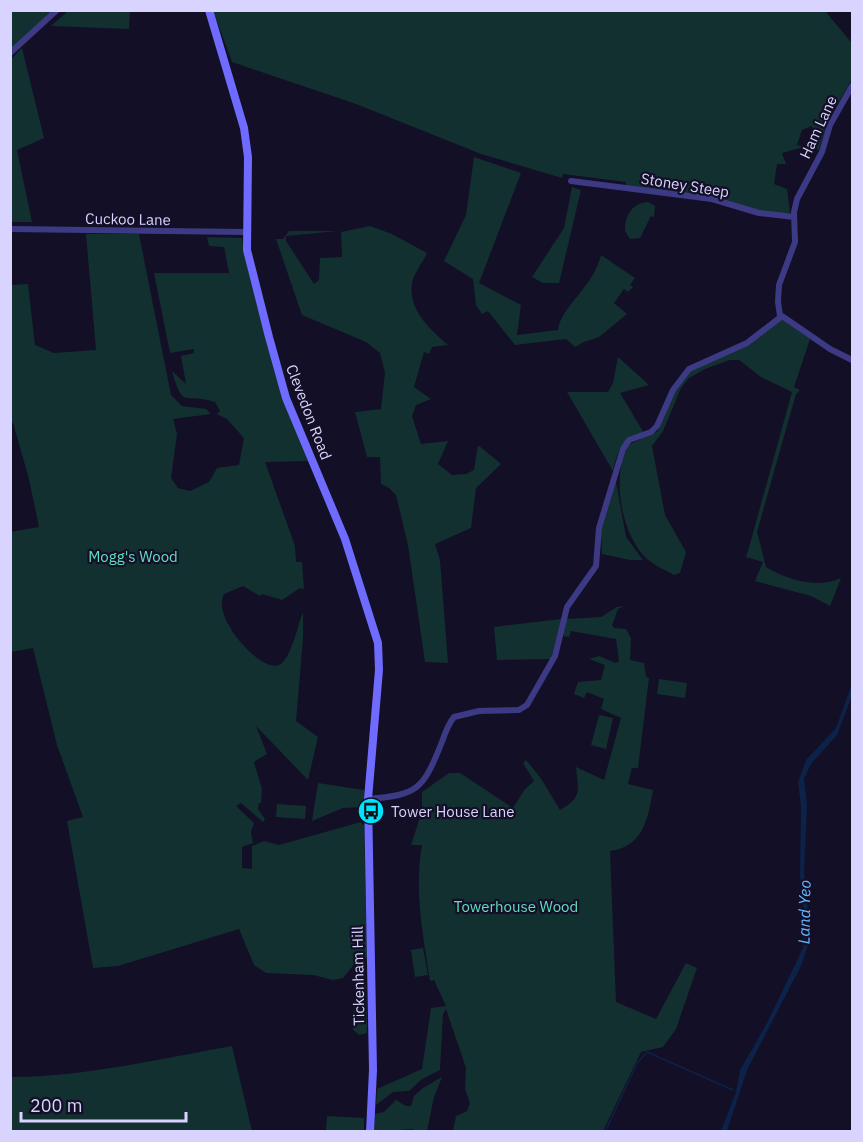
<svg xmlns="http://www.w3.org/2000/svg" width="863" height="1142" font-family="'IBM Plex Sans',sans-serif">
<style>
.green{fill:#12302f}
.water{fill:#0c2248}
.lines{fill:none;stroke-linecap:round;stroke-linejoin:round}
.stream{stroke:#0c2248;stroke-width:1.5}
.street{stroke:#3d3a85;stroke-width:6}
.secondary{stroke:#6f6bff;stroke-width:8}
.labels{text-anchor:middle;dominant-baseline:central;stroke-width:4.5;stroke-linejoin:round;paint-order:stroke}
.street-label{font-size:15px;fill:#d9d4ff;stroke:#130f26}
.park-label{font-size:15px;fill:#5fe0c0;stroke:#130f26}
.poi-label{font-size:15px;fill:#d9d4ff;stroke:#130f26;text-anchor:start}
.water-label{font-size:16px;font-style:italic;fill:#62b6ff;stroke:#130f26}
</style>
<rect width="100%" height="100%" fill="#130f26"/>
<g class="green">
<path d="M11,10L54,11L11,49Z"/>
<path d="M68,11H130L129,29L51,26Z"/>
<path d="M213,11H825L851,42L852,79L829,119L818,152L812,126L802,130L797,145L804,147L782,153L786,164H777L774,184L787,189L790,213H770L626,185V182L563,174L562,178L481,154L356,104L232,62Z"/>
<path d="M22,48L44,138L17,150L32,222H11V59Z"/>
<path d="M474,157L521,173L479,283L521,305L517,335L558,330C560,308 594,286 601,255L635,278L630,285L633,287L628,292L624,289L614,303L627,314L599,337L584,342L575,347L566,339L515,345L488,311L482,314L476,305L473,279L444,261L466,215Z"/>
<path d="M572,187L581,190L559,283H543L532,277L564,228Z"/>
<path d="M648,202L655,206L654,217L651,216L640,238L630,239L625,231C625,215 632,203 648,202Z"/>
<path d="M370,226L392,234L427,253C423,262 414,273 412,283C408,310 430,329 448,345L432,347L429,354L424,352L414,387L431,399L416,405L412,416L421,444L448,441L438,464L452,475L466,474L474,470L478,445L501,464L476,488L471,528L435,544L440,560L448,663L425,662L408,545L396,495L389,488L381,484L380,457H367L355,412L381,409L385,373L380,353L366,342L302,315L276,239H283L289,231H338L286,236V241L314,284L319,280L320,258L342,257L341,232Z"/>
<path d="M86,234H139L171,395L182,406L206,409L211,414L173,419L177,434L171,478L178,488L190,491L209,482L217,468L239,465L244,438L227,419L217,414L220,411L215,402C185,392 183,411 172,371L186,384L181,356L194,353V349L170,353L154,273H229L224,247L209,246L207,237L242,238C255,315 282,387 308,461L265,462L295,546L296,562H302L304,589L300,588L282,600L262,594L260,596L243,586L224,594C210,618 266,679 282,663C293,652 297,627 303,612V638L296,721L318,737L308,780L256,726L267,754L254,762L262,789L261,803H259L258,809L265,819L263,822L241,803L236,806L254,823L251,832L253,843L242,847V868L252,869V846L264,841L279,845L361,822L364,826L367,957L355,963L343,978L333,980L313,975L266,973L254,965L239,929L118,966L93,968L67,821L83,817L57,745L33,648L11,652L10,532L39,527L29,479L13,423L11,422V285L28,284L35,345L54,353L96,350Z"/>
<path d="M780,318L810,339L794,387L800,390L796,394L757,532L766,567C788,580 817,589 841,578L830,606L811,596L755,581L763,562L746,557L748,551L792,392L761,377L739,360H730L705,369L689,378L681,388L663,431L652,446L665,515L686,552L680,573L674,575C663,569 651,564 643,555C620,528 612,477 628,445L658,431L675,391L690,371L751,344Z"/>
<path d="M618,357L649,385L620,393L644,433C621,439 618,450 613,471L567,392H608L613,383Z"/>
<path d="M616,482L626,537L643,560H630L602,554L601,531Z"/>
<path d="M624,606L618,609L612,625L614,628L626,629L631,638L630,660L644,663L646,677L649,678L638,768H632L628,784L653,790C648,819 643,847 610,851L616,1002L656,1019L686,963L697,968L676,1029L663,1047L641,1052L603,1131H453L456,1116L467,1111L470,1103L465,1089L466,1068L446,1009L443,1014L440,1070L422,1079L409,1091L393,1092L376,1105L377,1089L422,1069L431,1008L446,1006L434,980L430,981C423,935 414,890 422,845H411L422,811V792L449,773H460L513,808L525,789L534,781L523,763L526,760L540,777L560,810C583,797 578,790 576,767L604,780L621,718L601,709L604,699L587,692L584,698L574,694L578,682L601,680L605,665L589,659L599,656L616,663L619,661L616,639L571,631L569,637L563,636L566,619L601,617L617,607Z"/>
<path d="M561,619L551,659L497,660L494,627Z"/>
<path d="M659,679L687,683L685,698L657,694Z"/>
<path d="M599,715L613,718L606,749L591,745Z"/>
<path d="M318,783L364,790V807L343,808L312,821Z"/>
<path d="M277,804L306,806L305,819L276,817Z"/>
<path d="M423,948L428,975L415,977L411,950Z"/>
<path d="M366,982L367,1033L359,1035L353,1030L355,983Z"/>
<path d="M232,1046L252,1131H11V1077C83,1077 159,1059 232,1046Z"/>
<path d="M442,1077L434,1097L427,1131H413V1129L374,1132L375,1114L384,1112L396,1100L406,1106H411L414,1096L423,1088Z"/>
<path d="M327,1116L364,1118V1131H326Z"/>
</g>
<path class="water" d="M852,684V696L837,735L811,764L804,779L807,804L804,873L810,931L809,942L801,966L747,1070L727,1131H721L736,1092L740,1070L767,1023L803,948L805,919L800,876L801,807L798,782L806,760L836,728Z"/>
<g class="lines">
<path class="stream" d="M605,1132L637,1063L647,1052L733,1090"/>
<g class="street">
<path d="M10,53L57,10"/>
<path d="M571,181L712,199L759,213L794,217"/>
<path d="M10,229L245,232"/>
<path d="M780,316L778,302L779,285L795,242L794,212L797,199L822,152L830,125L852,86"/>
<path d="M368,799C419,795 423,789 442,742C445,733 448,724 454,717L479,711L519,710L527,705L555,656L567,607L596,566L599,528L623,449L629,440L651,432L657,426L673,390L689,369L747,343L782,316L830,349L852,360"/>
</g>
<path class="secondary" d="M209,10L244,128L248,157L247,250L269,337L286,398L345,539L378,643L379,670L368,799L373,1070L370,1132"/>
</g>
<defs>
<symbol id="bus-disc" viewBox="-11 -11 22 22"><circle r="9.5" fill="#00e5ff" stroke="#130f26"/><path d="M-5-6H5V4H4V6H2V4H-2V6H-4V4H-5ZM-3.5-4V0h7V-4ZM-3.5 1.2v1.5H-2V1.2ZM2 1.2v1.5H3.5V1.2Z" fill="#111"/></symbol>
</defs>
<g fill-rule="evenodd">
<use href="#bus-disc" x="356" y="796" width="30" height="30"/>
</g>
<g class="labels">
<g class="street-label">
<text transform="translate(818 127) rotate(-65)">Ham Lane</text>
<text transform="translate(685 185) rotate(9)">Stoney Steep</text>
<text transform="translate(128 219) rotate(1)">Cuckoo Lane</text>
<text transform="translate(309 412) rotate(69)">Clevedon Road</text>
<text transform="translate(358 976) rotate(-91)">Tickenham Hill</text>
</g>
<g class="park-label">
<text x="133" y="556">Mogg's Wood</text>
<text x="516" y="906">Towerhouse Wood</text>
</g>
<g class="poi-label">
<text x="391" y="811">Tower House Lane</text>
</g>
<g class="water-label">
<text transform="translate(804 912) rotate(-89)">Land Yeo</text>
</g>
</g>
<rect width="863" height="1142" fill="none" stroke="#d9d4ff" stroke-width="24"/>
<path d="M21 1112v9h165v-9" fill="none" stroke="#d9d4ff" stroke-width="3"/>
<text x="30" y="1112" font-size="18" fill="#d9d4ff" stroke="#130f26" stroke-width="4.5" paint-order="stroke">200 m</text>
</svg>
